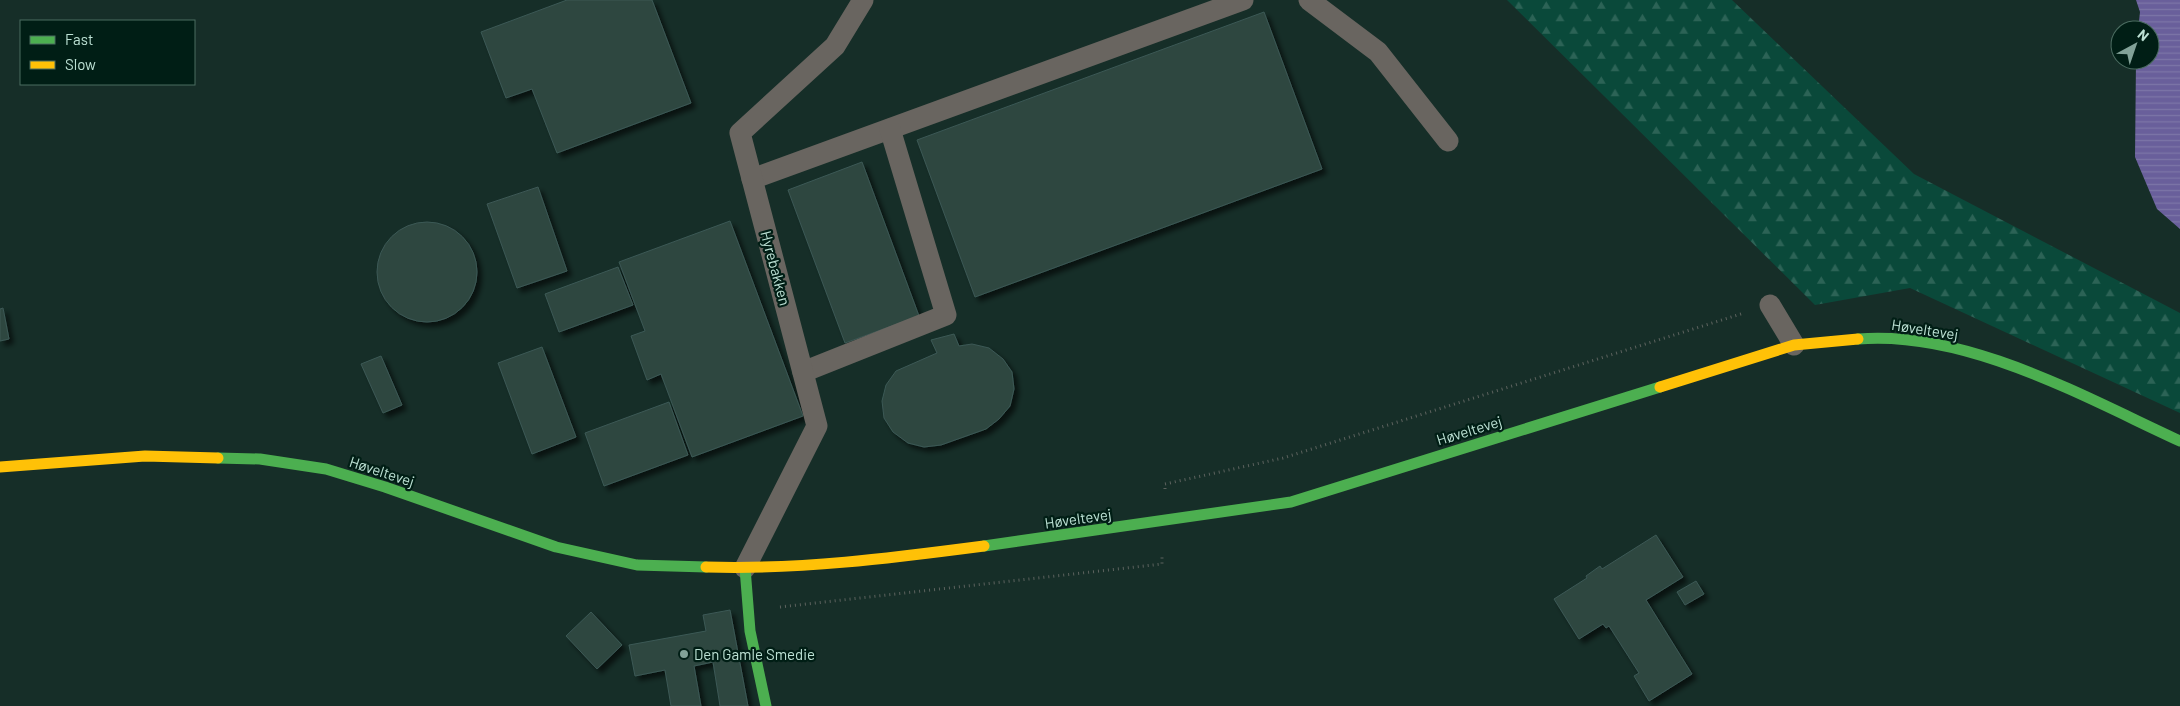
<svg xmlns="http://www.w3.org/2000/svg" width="2180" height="706" font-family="Barlow,sans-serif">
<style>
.forest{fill:url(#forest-firs)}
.water{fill:url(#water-rules)}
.building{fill:#2e4641;stroke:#3c5955;filter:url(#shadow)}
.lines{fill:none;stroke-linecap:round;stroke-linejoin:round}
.path{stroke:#5c625e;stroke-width:3;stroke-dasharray:1 4;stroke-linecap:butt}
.lane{stroke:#696560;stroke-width:21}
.fast{stroke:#4caf50;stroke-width:11}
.slow{stroke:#ffc107;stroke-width:11}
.poi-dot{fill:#82a298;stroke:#001e15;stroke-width:2}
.labels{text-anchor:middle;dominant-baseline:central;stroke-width:4.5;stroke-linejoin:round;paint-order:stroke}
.street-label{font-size:15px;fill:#bce1d4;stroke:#001e15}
.poi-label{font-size:15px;fill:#bce1d4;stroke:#001e15;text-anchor:start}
</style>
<defs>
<pattern id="forest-firs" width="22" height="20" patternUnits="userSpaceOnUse" patternTransform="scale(1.25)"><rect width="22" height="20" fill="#0a493a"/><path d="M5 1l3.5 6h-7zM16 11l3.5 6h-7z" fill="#2c6356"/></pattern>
<pattern id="water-rules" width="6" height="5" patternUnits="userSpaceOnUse" patternTransform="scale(1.25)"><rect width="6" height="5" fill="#695f9b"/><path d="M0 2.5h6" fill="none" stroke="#7c76a8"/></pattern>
<filter id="shadow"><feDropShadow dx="4.5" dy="4.5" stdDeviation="2.5" flood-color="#0009"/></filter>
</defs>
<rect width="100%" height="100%" fill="#162e28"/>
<path class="forest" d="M1507,0H1732L1914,174L2180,313V413L1910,288L1815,305Z"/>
<path class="water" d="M2136,0H2180V229L2157,209L2135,157L2136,60H2150V30H2138L2140,12Z"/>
<g class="building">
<path d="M567,0H652L691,103L557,153L532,89L506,98L481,32Z"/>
<path d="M1264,12L1322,169L975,297L917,140Z"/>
<path d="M862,162L919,316L845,343L788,190Z"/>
<path d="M538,187L567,271L517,288L487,204Z"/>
<path d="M730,221L803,416L692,457L661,374L647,380L631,336L645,331L619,262Z"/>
<circle cx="427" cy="272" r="50"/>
<path d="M618,267L633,305L559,332L545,294Z"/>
<path d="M3,308L9,339L0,341V309Z"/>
<path d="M954,334L959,346L972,344L989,348L1003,359L1012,372L1014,389L1010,406L999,419L986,429L941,445L924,447L908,443L893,432L884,418L882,401L886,385L896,371L937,353L931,340Z"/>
<path d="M542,347L576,437L532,454L498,363Z"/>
<path d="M381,356L402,405L383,413L361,364Z"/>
<path d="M669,402L688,455L604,486L585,433Z"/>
<path d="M1656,535L1683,577L1646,600L1692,674L1649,701L1634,676L1639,673L1609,626L1606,628L1603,624L1579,639L1554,599L1587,578L1586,576L1600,566L1602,569Z"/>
<path d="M1696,581L1704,594L1685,605L1677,592Z"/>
<path d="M730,610L748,706H720L713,662L694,666L701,706H671L665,670L635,676L629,645L706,631L703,615Z"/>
<path d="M591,612L622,645L597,669L566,636Z"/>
</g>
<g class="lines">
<g class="path">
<path d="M1165,489V484L1283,458L1744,313"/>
<path d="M780,607L1162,564V555"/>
</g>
<g class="lane">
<path d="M1309,0L1378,52L1448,141"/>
<path d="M752,179L1243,0"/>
<path d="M1770,305L1794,345"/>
<path d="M803,372L946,315L890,129"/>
<path d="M745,568L817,426L740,133L835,46L863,0"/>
</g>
<g class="fast">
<path d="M1858,339C1967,330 2084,397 2180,441"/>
<path d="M218,458L260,459L326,469L385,487L556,547L637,565L706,567"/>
<path d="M984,546L1291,502L1660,387"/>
<path d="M745,568L750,631L766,706"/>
</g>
<g class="slow">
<path d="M1660,387L1794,345L1858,339"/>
<path d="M0,467L145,456L218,458"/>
<path d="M706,567C799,570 892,558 984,546"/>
</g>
</g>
<circle class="poi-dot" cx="684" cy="654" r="5"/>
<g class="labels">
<g class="street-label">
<text transform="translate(776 268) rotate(75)">Hyrebakken</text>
<text transform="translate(1925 329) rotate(9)">Høveltevej</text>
<text transform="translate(1469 430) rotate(-17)">Høveltevej</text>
<text transform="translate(382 471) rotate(18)">Høveltevej</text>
<text transform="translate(1078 518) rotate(-8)">Høveltevej</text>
</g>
<g class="poi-label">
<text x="694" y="654">Den Gamle Smedie</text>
</g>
</g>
<rect x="20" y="20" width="175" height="65" fill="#001e15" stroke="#4b6c61"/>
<rect x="30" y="36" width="25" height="8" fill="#4caf50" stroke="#4b6c61"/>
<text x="65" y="45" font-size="15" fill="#bce1d4">Fast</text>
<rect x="30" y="61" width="25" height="8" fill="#ffc107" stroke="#4b6c61"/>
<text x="65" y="70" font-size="15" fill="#bce1d4">Slow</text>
<g transform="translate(2135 45) rotate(40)"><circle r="24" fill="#001e15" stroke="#4b6c61"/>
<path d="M0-4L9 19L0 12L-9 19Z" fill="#82a298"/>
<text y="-8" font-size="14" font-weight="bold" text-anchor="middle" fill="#bce1d4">N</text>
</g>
</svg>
